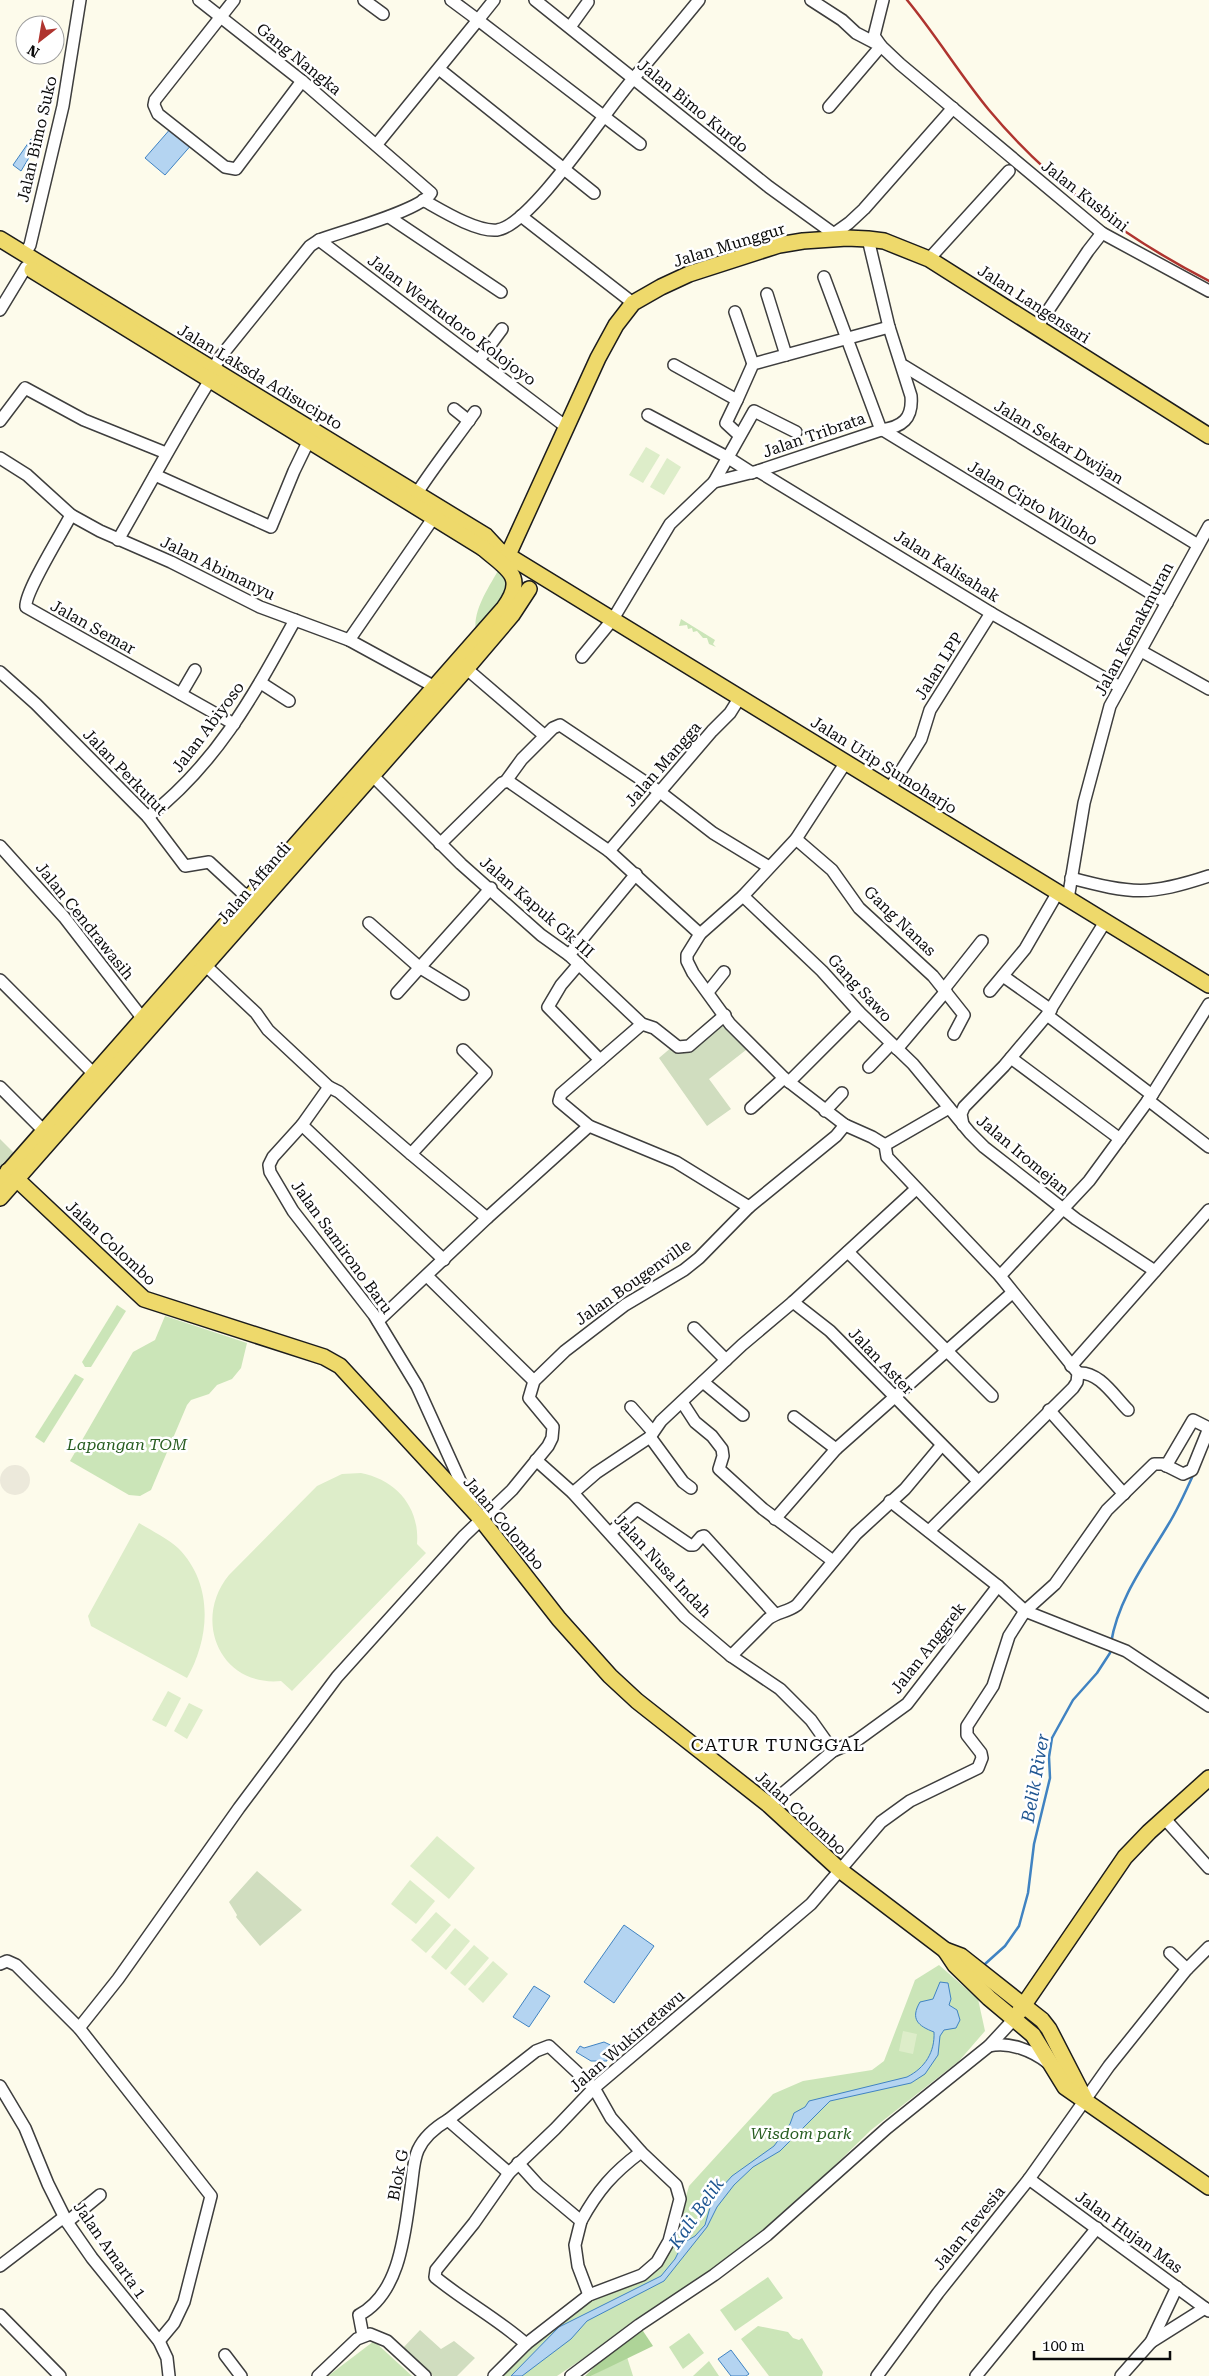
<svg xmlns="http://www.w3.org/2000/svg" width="1209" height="2376" font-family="'Roboto Serif',serif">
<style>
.green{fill:#cbe5b8}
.forest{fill:#aed498}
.cemetery{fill:#d0ddbf}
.pitch{fill:#ddedc9}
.plaza{fill:#ece9db}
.water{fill:#b4d4f1;stroke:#4083c2}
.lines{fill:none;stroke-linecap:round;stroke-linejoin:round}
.stream{stroke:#4083c2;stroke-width:2.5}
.minor-casing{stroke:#3e3e3e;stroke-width:14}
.major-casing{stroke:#1c1c1c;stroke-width:18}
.minor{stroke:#fff;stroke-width:11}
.major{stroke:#eed96b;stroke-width:15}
.rail{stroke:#af342f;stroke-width:2.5}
.labels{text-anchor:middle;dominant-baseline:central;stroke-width:5;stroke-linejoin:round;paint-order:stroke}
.street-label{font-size:16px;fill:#0b0b0b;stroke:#fff}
.park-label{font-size:16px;font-style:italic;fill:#285d21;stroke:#fff}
.neighbourhood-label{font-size:18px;letter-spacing:1px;fill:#0b0b0b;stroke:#fff}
.water-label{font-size:18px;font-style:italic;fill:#1f5692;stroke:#fff}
</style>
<rect width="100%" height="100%" fill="#fdfbeb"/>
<g class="green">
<path d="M499,569L512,587L476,632C472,611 489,587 499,569Z"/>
<path d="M681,619L715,640L713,644L716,647L709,644L707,638H703L697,631L693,632L692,628L688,629L687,625L679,626Z"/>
<path d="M117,1305L126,1311L91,1367H85L82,1362Z"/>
<path d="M165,1316L247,1343L241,1368L232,1379L217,1385L209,1394L191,1400L187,1405L151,1490L140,1496L129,1495L70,1461L133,1352L155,1340Z"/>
<path d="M75,1374L84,1379L44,1443L35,1437Z"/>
<path d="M939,1965L978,1999L985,2031L959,2061L871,2130L787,2212L712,2272L557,2376H496L582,2301L643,2276L675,2234L689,2186L773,2094L803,2081L872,2070L884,2061L915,1980Z"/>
<path d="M768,2277L783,2298L735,2331L720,2310Z"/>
<path d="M758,2326L788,2332L793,2338L799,2340L802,2338L823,2372L822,2376H769L741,2339Z"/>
<path d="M689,2333L704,2353L683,2369L669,2347Z"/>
<path d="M374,2341L412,2376H328Z"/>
<path d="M627,2357L633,2376H591Z"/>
<path d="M709,2361L719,2376H693Z"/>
</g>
<path class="forest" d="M639,2325L653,2346L591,2376H585Z"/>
<g class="cemetery">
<path d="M723,1016L751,1046L709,1079L731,1109L707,1126L659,1058L679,1041L687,1051Z"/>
<path d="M0,1139L14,1153L0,1169Z"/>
<path d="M257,1871L302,1910L260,1946L236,1917L237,1915L229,1902Z"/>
<path d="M420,2330L441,2349L454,2341L475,2358L457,2376H433L403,2348Z"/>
</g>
<g class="pitch">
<path d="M646,447L660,455L643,483L629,475Z"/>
<path d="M667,458L681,467L664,495L650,487Z"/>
<path d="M361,1473C396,1480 420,1507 417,1544L426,1553L292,1691L281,1681C220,1687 192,1620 229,1575L317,1486L342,1474Z"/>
<path d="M139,1523C152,1531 167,1538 178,1548C214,1584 210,1638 187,1678L91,1626L88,1616Z"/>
<path d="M168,1691L181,1698L166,1727L152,1720Z"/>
<path d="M189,1703L203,1710L187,1739L174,1731Z"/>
<path d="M437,1836L475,1868L449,1899L410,1866Z"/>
<path d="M410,1880L435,1901L416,1924L391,1904Z"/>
<path d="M436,1912L451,1925L426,1953L411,1940Z"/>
<path d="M455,1928L470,1941L446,1970L431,1957Z"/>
<path d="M474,1945L489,1958L465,1986L450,1973Z"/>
<path d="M493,1961L508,1974L483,2003L468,1989Z"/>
<path d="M903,2031L917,2034L913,2054L899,2051Z"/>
</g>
<circle class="plaza" cx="15" cy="1480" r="15"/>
<g class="water">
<path d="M172,127L193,143L165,175L145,158Z"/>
<path d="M31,139L36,141L33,151L21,171L13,165Z"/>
<path d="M624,1925L654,1946L614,2003L584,1982Z"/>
<path d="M940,1982L948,1983L951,1999L949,2005L957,2010L960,2020L956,2028L944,2030L940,2036L938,2055L925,2074L911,2083L830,2101L780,2151L753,2167L734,2185L717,2207L707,2227L664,2281L587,2321L571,2339L522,2376H511L559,2327L661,2276L675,2259L683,2243L695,2236L705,2225L711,2204L723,2186L732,2176L774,2146L790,2124L794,2113L805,2107L809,2101L907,2077C925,2068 935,2052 934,2032C918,2026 910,2019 920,2002L933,1999Z"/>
<path d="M534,1986L550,1996L529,2027L513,2017Z"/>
<path d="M604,2042L619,2049L614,2057L607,2058V2061H591L576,2052L580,2046L584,2048Z"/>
<path d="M731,2350L749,2374L746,2376H731L718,2359Z"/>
</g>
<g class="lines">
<g class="stream">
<path d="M1111,1643C1118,1599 1146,1562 1168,1525C1178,1509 1186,1491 1194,1473"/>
<path d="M985,1964L1005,1946L1019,1926L1028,1893L1034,1844L1050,1778L1049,1757L1052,1738L1073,1700L1097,1673L1110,1653L1111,1648"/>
</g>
<defs>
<g id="minor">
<path d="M199,0L302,81L431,193C422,210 340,232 319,240L310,246L221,356L213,369"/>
<path d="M234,0L155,100L154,105L158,114L225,167L236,169L302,81"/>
<path d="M364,0L383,14"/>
<path d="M451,0L478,20L494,0"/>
<path d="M535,0L769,187L834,234"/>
<path d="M811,0L842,20L856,33L881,46L829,107"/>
<path d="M883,0L874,36L881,46L900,64L1102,233L1209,291"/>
<path d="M570,27L588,2"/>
<path d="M439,69L594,193"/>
<path d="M377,144L478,20L640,144"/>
<path d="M423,200C441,210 476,232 497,230C531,226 607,108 633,79C655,53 677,27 699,0"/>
<path d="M521,216L633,303"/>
<path d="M389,217L501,292"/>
<path d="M828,238L849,223L864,209L953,108"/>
<path d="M319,240L565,426"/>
<path d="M25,254L30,245L63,106L80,0"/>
<path d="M929,259L1009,171"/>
<path d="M824,277L881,430"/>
<path d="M767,294L786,355"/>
<path d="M0,310L26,267"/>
<path d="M735,312L753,364"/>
<path d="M1037,327L1088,251L1102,233"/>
<path d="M479,360L502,329"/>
<path d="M674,365L737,400L726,423L739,435"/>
<path d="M904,366L1198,545"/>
<path d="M737,400L753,364L889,327"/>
<path d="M454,409L469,421"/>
<path d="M648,415L727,457L752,473"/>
<path d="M0,421L25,388L84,420L166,453"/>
<path d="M883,430L1167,603"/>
<path d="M0,458L27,475L71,515L100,531L171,562L260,607L349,640L435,687"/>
<path d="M758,471L991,613L1120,687"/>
<path d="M155,475L271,527L294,471L309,440"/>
<path d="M714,482L754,411L796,432"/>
<path d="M417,493C435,465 456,439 475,412"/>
<path d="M71,515C63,531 24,593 26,607L234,724"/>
<path d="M118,540C149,486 178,432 210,380"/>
<path d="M349,640L434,517"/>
<path d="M1141,651L1209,689"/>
<path d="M582,657L613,619L670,524L714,482L758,471L881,430C902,427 913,419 911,396L889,327L868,239"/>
<path d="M461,664L545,736"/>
<path d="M0,672L36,704L148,817L185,866L209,862L249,899"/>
<path d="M261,683L289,701"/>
<path d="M181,694L195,670"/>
<path d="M846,762L796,839L743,896L700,934L687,955V961L693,973L730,1024L784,1078L845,1125L872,1137L885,1145"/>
<path d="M372,775L461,864L541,935L569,955L642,1024L654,1028L678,1047L689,1046L725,1015"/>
<path d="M506,781L522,759L553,728L560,725L660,792L713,833L769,867"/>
<path d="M889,790L921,739L930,710L991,613"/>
<path d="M148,817C218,762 253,696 295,620"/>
<path d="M796,839L832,870L859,908L933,976L964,1015L954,1034"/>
<path d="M440,844L502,783L508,781L609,851L700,934"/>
<path d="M0,846L64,917L143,1019"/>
<path d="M609,851L712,731L730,713L740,697"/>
<path d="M1071,878C1132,894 1149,896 1209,876"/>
<path d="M743,896L822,971L859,1012L913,1064L970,1133L984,1147L1076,1219L1155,1271"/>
<path d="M1068,899L1084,803L1110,706L1209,526"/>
<path d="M369,923L419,967L463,994"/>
<path d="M569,955L636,874"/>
<path d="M579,964L561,985L548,1007L600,1060"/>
<path d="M205,965L256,1013L268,1030L329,1087L302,1125L273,1157L269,1165L270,1172L293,1211L374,1315L417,1386L471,1505"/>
<path d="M1003,976L1051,1010"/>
<path d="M0,980L94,1074"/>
<path d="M944,989L982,941"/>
<path d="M990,991L1025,949L1058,892"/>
<path d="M708,992L724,972"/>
<path d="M397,993L491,888"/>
<path d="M1047,1015L1152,1095"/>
<path d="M642,1024L561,1094L559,1101L589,1126L676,1162L749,1207"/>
<path d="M897,1049L946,991"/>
<path d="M1011,1058L1120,1139"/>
<path d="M869,1067L891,1044"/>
<path d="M789,1082L859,1012"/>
<path d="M0,1087L44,1131"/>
<path d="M329,1087L339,1092L411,1154L486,1073L463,1050"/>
<path d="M1148,1100L1209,1147"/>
<path d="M751,1108L784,1078"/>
<path d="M825,1111L842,1093"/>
<path d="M302,1125L444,1260"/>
<path d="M963,1125L961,1114L964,1107L1004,1066L1047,1015L1105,922"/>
<path d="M885,1145L887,1157L1000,1276L1078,1373L1077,1382L1073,1388L929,1531"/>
<path d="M885,1145L949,1108"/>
<path d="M411,1154L487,1218"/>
<path d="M848,1252L992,1396"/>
<path d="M427,1276L534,1381"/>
<path d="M1000,1276L1089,1181L1152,1095L1209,1004"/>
<path d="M793,1302L830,1331L978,1481"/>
<path d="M378,1321L487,1218L589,1126"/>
<path d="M694,1328L726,1360"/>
<path d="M1071,1366L1209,1210"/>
<path d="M1078,1373C1099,1371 1114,1396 1128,1410"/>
<path d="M703,1382L743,1415"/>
<path d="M682,1402L695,1422L712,1436L722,1449L723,1456L719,1469L763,1509L833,1561"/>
<path d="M631,1407L653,1432"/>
<path d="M1049,1410L1124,1494"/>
<path d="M794,1417L836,1449"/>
<path d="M650,1437L683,1482L691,1488"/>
<path d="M536,1460L573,1493L685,1617L731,1656L780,1689L811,1720L833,1751"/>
<path d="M1166,1466L1193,1420L1209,1428"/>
<path d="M573,1493L596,1473L650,1437L661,1421L742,1345L793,1302L916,1189"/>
<path d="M775,1519L836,1449L1012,1293"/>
<path d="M610,1533L637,1509L690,1545H694L701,1537L704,1536L775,1614"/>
<path d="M998,1586L1025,1611L1126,1651L1209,1706"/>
<path d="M731,1656L768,1619C777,1612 788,1612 797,1605L856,1534L905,1489L941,1446"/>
<path d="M769,1805L833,1751L856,1741L907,1704L998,1586L890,1501"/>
<path d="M1165,1819L1209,1868"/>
<path d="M1170,1953L1187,1969"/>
<path d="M0,1964L7,1961L16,1965L79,2028L211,2196L184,2302L174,2323L159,2341"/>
<path d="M79,2028L118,1979L239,1808L337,1677L464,1536L512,1490L548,1446L552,1438L553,1427L529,1398L534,1381L565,1351L625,1305L684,1270L699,1258L749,1207L836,1136L845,1125"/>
<path d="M989,2046C1009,2041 1033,2051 1048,2063"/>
<path d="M0,2086L25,2128L48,2184L67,2222L92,2258L159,2341L167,2358L169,2376"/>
<path d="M448,2120L536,2051L549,2046L594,2088L611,2118L641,2152L676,2185L680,2199L669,2241L657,2262L642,2275L589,2295L526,2344L494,2376"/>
<path d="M518,2163L538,2185L581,2221L575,2245L578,2266L589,2295"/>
<path d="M1029,2179L1209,2311"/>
<path d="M581,2221C598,2190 613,2173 641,2152"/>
<path d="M67,2222L100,2195"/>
<path d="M0,2266L64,2217"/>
<path d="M0,2315L60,2376"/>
<path d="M363,2336L359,2315C401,2293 405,2230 411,2188C413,2175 413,2161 418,2150C424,2137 436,2127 448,2120L509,2173"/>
<path d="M1151,2342L1205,2308"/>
<path d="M526,2344C498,2319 464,2301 435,2277L436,2270L474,2223L509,2173L555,2129L594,2088L811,1904L881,1822L910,1801L978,1768L982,1758L981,1753L967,1735V1726L993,1686L1009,1636L1025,1611L1055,1584L1107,1510L1154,1464H1163L1183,1474L1192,1470L1209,1428"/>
<path d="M225,2355L241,2376"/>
<path d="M318,2376L357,2339L370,2334L387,2341L425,2376"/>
<path d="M571,2376L639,2325L714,2275L767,2235L887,2128L989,2046L1014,2019"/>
<path d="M877,2376L938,2293L1029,2179L1109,2066L1186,1970L1209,1947"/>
<path d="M976,2376L1097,2228"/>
<path d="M1121,2376L1151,2342L1177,2287"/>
</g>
<g id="major">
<path d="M0,239L486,536L499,550L1209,985"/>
<path d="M32,270L483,548L493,549"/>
<path d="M508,555L598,358L616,325L633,303L661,287L689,274L779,245L803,241L847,238L868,239L884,241L929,259L1209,436"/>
<path d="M8,1171L144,1299L324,1357L340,1366L480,1518L559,1619L610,1676L637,1701L769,1805L841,1871L945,1950L961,1956L1042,2020L1049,2029L1085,2099"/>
<path d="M0,1181L504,608C527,576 507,569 483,548"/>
<path d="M0,1198L466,669L512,615L529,589"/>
<path d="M945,1950L955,1965L989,1998L1033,2035L1065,2087L1209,2187"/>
<path d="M1019,2012L1125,1857L1149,1832L1209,1778"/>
</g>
</defs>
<use href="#minor" class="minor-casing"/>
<use href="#major" class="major-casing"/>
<use href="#minor" class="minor"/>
<use href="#major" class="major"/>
<path class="rail" d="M907,0C936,35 960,75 989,110C1049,182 1126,238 1209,281"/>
</g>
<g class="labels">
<g class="street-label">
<text transform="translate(299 59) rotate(39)">Gang Nangka</text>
<text transform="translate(693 106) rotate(39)">Jalan Bimo Kurdo</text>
<text transform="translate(37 139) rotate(-77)">Jalan Bimo Suko</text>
<text transform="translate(1085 196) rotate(38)">Jalan Kusbini</text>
<text transform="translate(729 245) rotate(-17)">Jalan Munggur</text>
<text transform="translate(1034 304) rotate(33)">Jalan Langensari</text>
<text transform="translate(452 320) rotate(37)">Jalan Werkudoro Kolojoyo</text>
<text transform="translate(260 377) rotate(31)">Jalan Laksda Adisucipto</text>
<text transform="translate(814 435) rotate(-19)">Jalan Tribrata</text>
<text transform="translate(1059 442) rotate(31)">Jalan Sekar Dwijan</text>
<text transform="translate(1033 503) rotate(31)">Jalan Cipto Wiloho</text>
<text transform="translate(947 566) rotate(32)">Jalan Kalisahak</text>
<text transform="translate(218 568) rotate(26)">Jalan Abimanyu</text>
<text transform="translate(93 627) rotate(29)">Jalan Semar</text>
<text transform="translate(1134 629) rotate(-62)">Jalan Kemakmuran</text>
<text transform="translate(939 666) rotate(-58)">Jalan LPP</text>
<text transform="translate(208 727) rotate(-53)">Jalan Abiyoso</text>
<text transform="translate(663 764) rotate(-49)">Jalan Mangga</text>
<text transform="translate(884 765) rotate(32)">Jalan Urip Sumoharjo</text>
<text transform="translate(125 772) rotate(46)">Jalan Perkutut</text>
<text transform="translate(254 883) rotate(-49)">Jalan Affandi</text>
<text transform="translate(537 907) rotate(41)">Jalan Kapuk Gk III</text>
<text transform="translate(85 921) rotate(51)">Jalan Cendrawasih</text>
<text transform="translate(900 921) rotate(44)">Gang Nanas</text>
<text transform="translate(860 988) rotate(47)">Gang Sawo</text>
<text transform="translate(1023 1155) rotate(40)">Jalan Iromejan</text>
<text transform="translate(111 1243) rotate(43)">Jalan Colombo</text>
<text transform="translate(342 1247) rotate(54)">Jalan Samirono Baru</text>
<text transform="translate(633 1282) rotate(-35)">Jalan Bougenville</text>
<text transform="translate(881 1361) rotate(46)">Jalan Aster</text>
<text transform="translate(504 1523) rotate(50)">Jalan Colombo</text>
<text transform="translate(663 1566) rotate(47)">Jalan Nusa Indah</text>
<text transform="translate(928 1648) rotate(-52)">Jalan Anggrek</text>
<text transform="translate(801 1813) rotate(42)">Jalan Colombo</text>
<text transform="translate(627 2041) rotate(-41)">Jalan Wukirretawu</text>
<text transform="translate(398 2175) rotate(-79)">Blok G</text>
<text transform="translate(969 2228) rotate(-51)">Jalan Tevesia</text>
<text transform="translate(1129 2232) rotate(36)">Jalan Hujan Mas</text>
<text transform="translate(110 2250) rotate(55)">Jalan Amarta 1</text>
</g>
<g class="park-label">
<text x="127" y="1444">Lapangan TOM</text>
<text x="801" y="2133">Wisdom park</text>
</g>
<g class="neighbourhood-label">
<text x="778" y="1744">CATUR TUNGGAL</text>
</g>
<g class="water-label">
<text transform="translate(1035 1778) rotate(-80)">Belik River</text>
<text transform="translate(696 2213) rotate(-55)">Kali Belik</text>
</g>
</g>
<g transform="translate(40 40) rotate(211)"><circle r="24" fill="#ffffff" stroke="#9d9d9d"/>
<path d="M0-4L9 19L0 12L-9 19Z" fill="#af342f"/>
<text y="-8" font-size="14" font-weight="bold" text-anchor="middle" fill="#0b0b0b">N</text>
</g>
<path d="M1034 2351v8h136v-8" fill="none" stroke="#0b0b0b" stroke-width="2.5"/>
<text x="1042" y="2351" font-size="15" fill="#0b0b0b" stroke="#ffffff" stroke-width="4" paint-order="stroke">100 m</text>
</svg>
